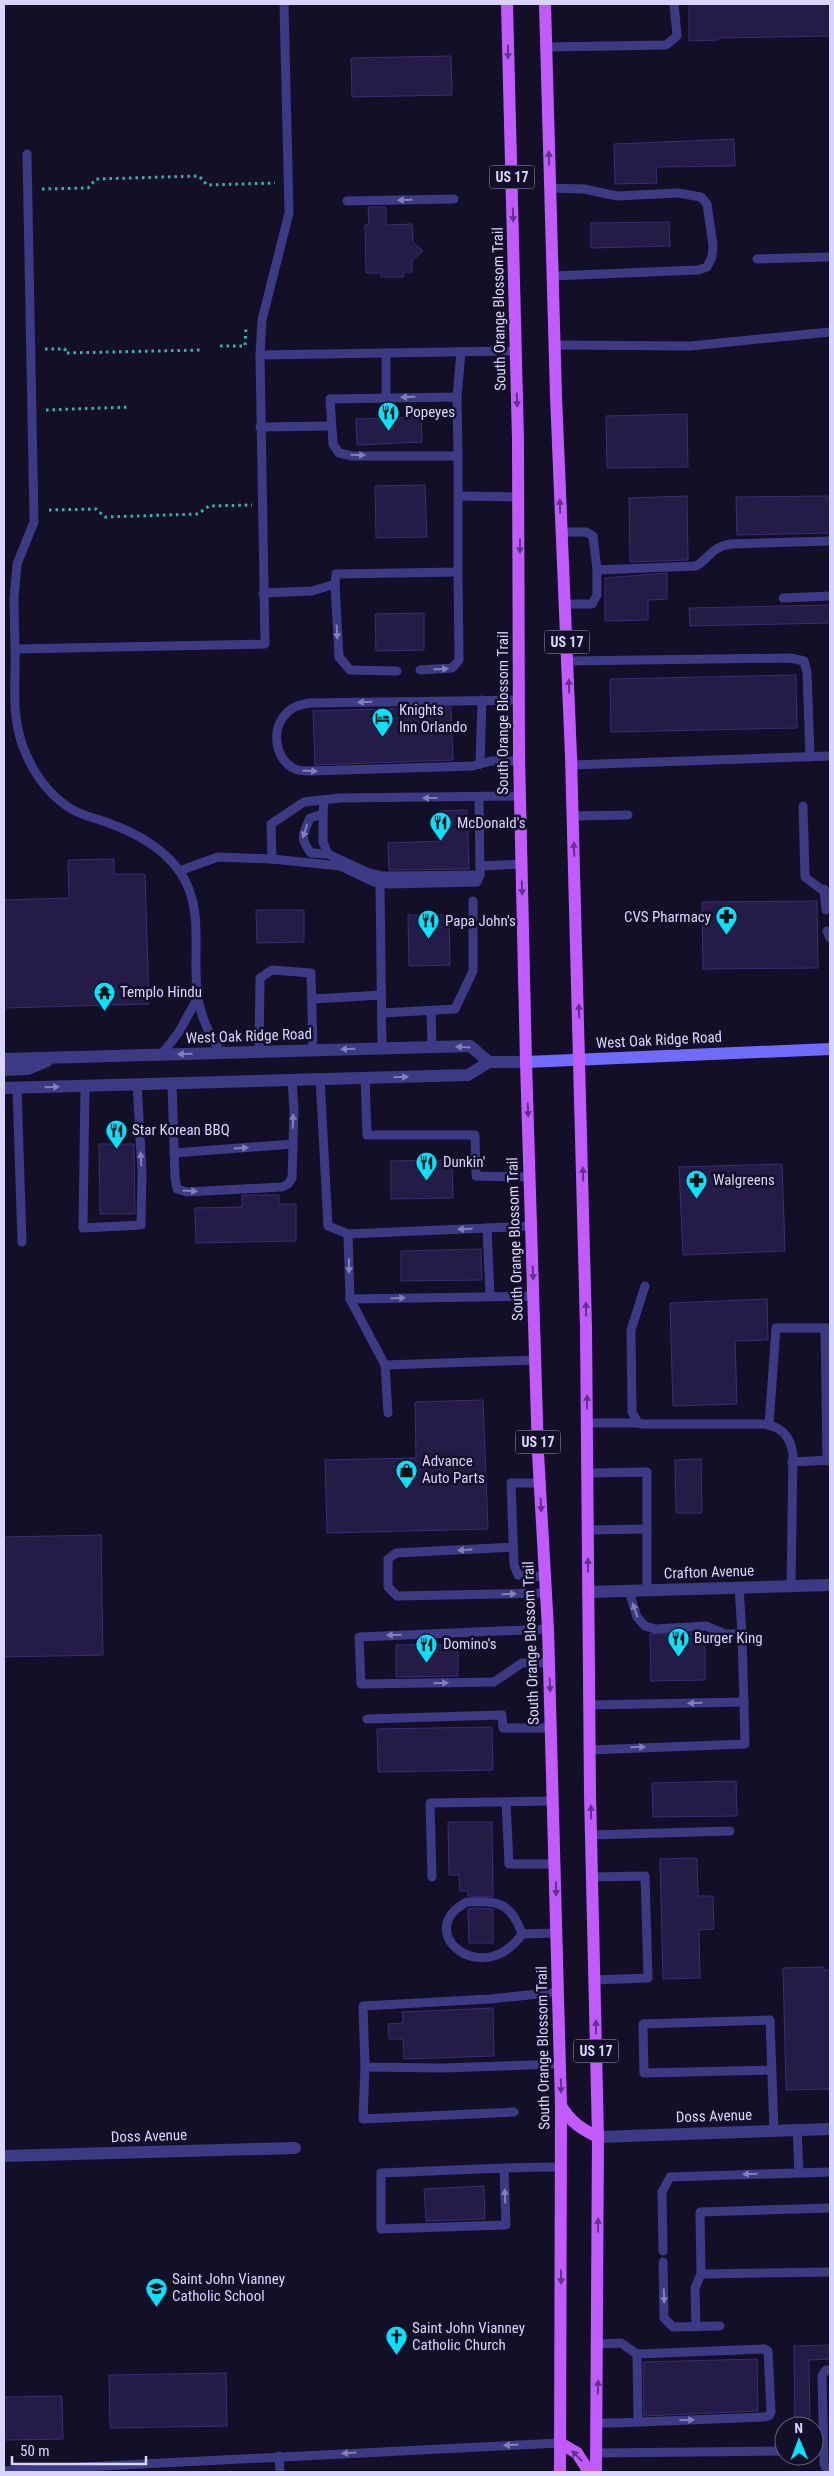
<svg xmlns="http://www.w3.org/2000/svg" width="834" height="2476" font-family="'Roboto Condensed',sans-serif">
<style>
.building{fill:#241b47;stroke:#3b2d73}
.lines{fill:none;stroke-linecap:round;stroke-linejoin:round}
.path{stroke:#2fb8b0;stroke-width:3;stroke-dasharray:2.5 4;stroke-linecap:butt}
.service{stroke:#3d3a85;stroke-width:9}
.minor{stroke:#3d3a85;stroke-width:12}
.tertiary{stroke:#3d3a85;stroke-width:12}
.secondary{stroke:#6f6bff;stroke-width:12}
.primary{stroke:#c25bff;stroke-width:12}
.oneway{fill:#623188}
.oneway2{fill:#837fbc}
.labels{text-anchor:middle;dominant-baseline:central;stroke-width:5;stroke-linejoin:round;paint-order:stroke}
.shield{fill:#130f26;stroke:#9e99be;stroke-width:1}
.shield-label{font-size:14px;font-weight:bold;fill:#d9d4ff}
.street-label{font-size:15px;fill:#d9d4ff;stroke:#130f26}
.poi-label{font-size:15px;fill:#d9d4ff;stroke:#130f26;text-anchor:start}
</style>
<rect width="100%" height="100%" fill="#130f26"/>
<g class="building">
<path d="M689,4H830V36L718,38V40L689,41Z"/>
<path d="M451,56L452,95L352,97L351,58Z"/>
<path d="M734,139L735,166L656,167L657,183L615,184L614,144Z"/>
<path d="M368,207H386V225L412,224L413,242L423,251L412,261V272H404L403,277H381V273H366L365,225L369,224Z"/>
<path d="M669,222L670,246L591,248V223Z"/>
<path d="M687,414L688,467L607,468L606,416Z"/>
<path d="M421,417L422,442L357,445L356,419Z"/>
<path d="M425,485L427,537L376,538L375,486Z"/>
<path d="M687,496L688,560L630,562L629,498Z"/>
<path d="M830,496V533L737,535L736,497Z"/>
<path d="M667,573V599L648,600V620L605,621V578Z"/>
<path d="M830,605V623L690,626L689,608Z"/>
<path d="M424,613V650L376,651L375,614Z"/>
<path d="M796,675L797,728L611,732L610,679Z"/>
<path d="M451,707L453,760L315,765L313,711Z"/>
<path d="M467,810L469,869L389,870L388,843L441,841L440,811Z"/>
<path d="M114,859V874H145L149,1004L4,1008V900L69,898L68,860Z"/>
<path d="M817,901L818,968L703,969L702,902Z"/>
<path d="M256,910H304V942L257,943Z"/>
<path d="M408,915H449L450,965L409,966Z"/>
<path d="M99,1144H134L135,1214H100Z"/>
<path d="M452,1160L453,1198L391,1199V1161Z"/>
<path d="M782,1164L785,1251L683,1255L679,1167Z"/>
<path d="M242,1195H279V1204H296V1241L196,1243L195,1208L242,1207Z"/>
<path d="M481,1249L482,1280L401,1281V1251Z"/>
<path d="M767,1299L768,1340L735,1341L737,1404L673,1406L670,1303Z"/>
<path d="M483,1400L488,1529L327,1533L325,1460L416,1458L415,1402Z"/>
<path d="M701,1459L702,1513H676L675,1460Z"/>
<path d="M101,1535L103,1655L4,1657V1537Z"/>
<path d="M705,1633V1680L651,1681L650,1634Z"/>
<path d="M458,1644V1676L396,1677V1645Z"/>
<path d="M492,1727L493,1770L378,1772L377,1729Z"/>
<path d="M736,1781L737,1816L653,1817L652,1783Z"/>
<path d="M448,1822H492L493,1897L468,1896V1891H460L459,1875H449Z"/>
<path d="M697,1858L698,1896H713L714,1929L699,1930L700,1978L663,1979L660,1859Z"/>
<path d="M478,1908L493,1909V1943H469L468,1909Z"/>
<path d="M824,1967V1970H830V2089L786,2090L783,1968Z"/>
<path d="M493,2008L494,2056L404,2059L403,2039H389L388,2024L403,2023L402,2012Z"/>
<path d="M484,2186L485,2219L426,2221L424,2189Z"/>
<path d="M830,2345V2359L809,2360L810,2426H795L794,2346Z"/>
<path d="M757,2359L758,2411L644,2416L643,2362Z"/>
<path d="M226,2373L227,2426L110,2428L109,2375Z"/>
<path d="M62,2396L63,2439L4,2440V2397Z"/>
</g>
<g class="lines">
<g class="path">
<path d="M42,189L88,188L96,179L199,176L207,185L275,183"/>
<path d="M220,346H245L246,328H248"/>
<path d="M45,349H65V353L201,350"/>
<path d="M46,410L130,407"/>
<path d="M49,510L96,509L105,517L198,514L209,506L252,505"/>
</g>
<g class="service">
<path d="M546,47L666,45L677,36L674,4"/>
<path d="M27,154L34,522L17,564L14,598L15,649L265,644L260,355L262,320L289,213L284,4"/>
<path d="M550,188L584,189L617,196L678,193L701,197L707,204L713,245L712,257L707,267L698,270L553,276"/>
<path d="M347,201L454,199"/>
<path d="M757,259L830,257"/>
<path d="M555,345L690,346L830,332"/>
<path d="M260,355L516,351"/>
<path d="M457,397L330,399L333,444L339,453L352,456H458L457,397L461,352"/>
<path d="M386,398V353"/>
<path d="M260,427L330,426"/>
<path d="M459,496L519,497"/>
<path d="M561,532H586L593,536L597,570L696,566C711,557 711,547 731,544L830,541"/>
<path d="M335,584L339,657L350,670L397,671"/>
<path d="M263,593L312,591L335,584L336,574L458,572V456"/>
<path d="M783,598L830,596"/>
<path d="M565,604H592L597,595V570"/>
<path d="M15,649C16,671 13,695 16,717C20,754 43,795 77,812C86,816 97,819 106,822C134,832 163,847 180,872C206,910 191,956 198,998C201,1019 210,1036 221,1053"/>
<path d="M568,661L791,658L804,661L807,672L810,757"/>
<path d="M420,670L452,668L459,660L458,572"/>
<path d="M519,700L309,703C299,705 291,707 285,715C271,730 275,760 295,769C299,771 306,771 310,771L473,766L491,761H519"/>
<path d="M480,764L482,700"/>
<path d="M571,765L830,756"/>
<path d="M324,800L323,814L310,818C303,835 299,837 311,853L328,854"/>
<path d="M803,806L805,877L830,896"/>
<path d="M323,814V842L328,854L369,873L382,876L480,875"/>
<path d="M573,816L628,815"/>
<path d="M272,859L340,866L374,882L389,884L477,882L480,875L479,798"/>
<path d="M480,866L522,864"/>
<path d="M179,871L218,857L272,859L271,824L304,802L340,798L520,796"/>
<path d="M380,883L382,1049"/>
<path d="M824,889L826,910"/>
<path d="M827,931L830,938"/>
<path d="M312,999L382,995"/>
<path d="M431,1011L432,1047"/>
<path d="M382,1013L455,1009L473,971V901"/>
<path d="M259,1052L260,978L272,970L311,973L313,1050"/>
<path d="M161,1055L179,1032L198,997"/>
<path d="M365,1077L367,1135H475L476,1176L530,1177"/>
<path d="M320,1078L328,1226L348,1234L531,1226"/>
<path d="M172,1084L175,1177L177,1189L187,1192L282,1187L288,1184L292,1178L294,1111L292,1079"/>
<path d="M85,1086L83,1228L141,1225L142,1172L137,1084"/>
<path d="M17,1088L22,1242"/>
<path d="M174,1153L293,1144"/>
<path d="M487,1228L490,1296"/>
<path d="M348,1234L350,1299L385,1365L535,1360"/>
<path d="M645,1286L631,1330L632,1412L638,1423L643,1424H764C782,1427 790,1436 793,1454L791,1586"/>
<path d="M350,1299L533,1296"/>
<path d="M825,1328L827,1461"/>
<path d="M385,1365L388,1413"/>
<path d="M587,1423H638"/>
<path d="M769,1425L776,1328H830"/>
<path d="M792,1462L830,1460"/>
<path d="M587,1473L647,1472V1529"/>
<path d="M540,1483H511L514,1565L518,1575L545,1577"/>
<path d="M587,1530L647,1529V1591"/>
<path d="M513,1547L396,1553L388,1559V1587L397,1596L546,1593"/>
<path d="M629,1591L637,1617L645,1626L655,1629L706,1626L725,1634H742"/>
<path d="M548,1629L359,1637L361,1684L494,1682L522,1663H549"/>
<path d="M589,1705L744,1702"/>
<path d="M367,1719L502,1715L503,1728H551"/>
<path d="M590,1750L745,1744L742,1634L739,1587"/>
<path d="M506,1802L509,1864H555"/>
<path d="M591,1835L730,1831"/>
<path d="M432,1877L430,1803L553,1801"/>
<path d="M592,1877L645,1876L648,1978L594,1980"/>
<path d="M467,1902C498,1901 511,1902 522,1934C483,1991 411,1931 467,1902Z"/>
<path d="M522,1934L557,1933"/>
<path d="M558,1992L490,1999L363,2006L365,2067L442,2068L560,2064"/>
<path d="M365,2067L363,2119L514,2112"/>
<path d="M772,2070L644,2073L643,2024L770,2020L774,2131"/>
<path d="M797,2130L799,2173"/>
<path d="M504,2168L506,2225L381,2229V2173C441,2171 501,2167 561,2167"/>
<path d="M830,2208L700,2212L701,2274L830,2272"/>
<path d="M663,2251L662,2192L670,2177L830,2172"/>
<path d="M663,2262L664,2318L673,2327L720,2326"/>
<path d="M696,2327L695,2288L701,2274"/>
<path d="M598,2344L621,2343L637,2354"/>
<path d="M830,2370H826L822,2376L824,2464L826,2468H830"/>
<path d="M597,2423H615L765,2417L769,2416L771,2412L768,2351L765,2349L637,2354L638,2422"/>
<path d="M597,2453L784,2451"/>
<path d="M279,2456L280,2472"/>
<path d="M4,2471L560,2443"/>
</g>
<g class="minor">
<path d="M588,1592L830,1585"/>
<path d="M598,2137L830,2129"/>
<path d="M4,2156L295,2148"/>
</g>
<g class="tertiary">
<path d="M4,1059L470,1046L489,1062"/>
<path d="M4,1070L28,1069L47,1061"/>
<path d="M4,1088L468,1075L489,1062H526"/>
</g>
<path class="secondary" d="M526,1062L830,1049"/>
<g class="primary">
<path d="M507,4L518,440L519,755L526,1062L538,1453L548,1629L561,2106L560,2472"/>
<path d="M545,4L556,396L571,756L586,1328L590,1794L598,2137L596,2472"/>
<path d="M561,2106C571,2122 581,2129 598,2137"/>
<path d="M560,2443L577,2453L589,2472"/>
</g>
</g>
<defs><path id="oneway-solid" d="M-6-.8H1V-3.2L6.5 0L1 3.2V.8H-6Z" transform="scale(1.25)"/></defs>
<g class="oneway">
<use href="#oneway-solid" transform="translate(508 52) rotate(89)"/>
<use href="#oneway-solid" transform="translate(549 158) rotate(-92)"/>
<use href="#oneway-solid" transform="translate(513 215) rotate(89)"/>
<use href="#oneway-solid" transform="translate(517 400) rotate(88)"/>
<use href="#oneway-solid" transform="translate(560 506) rotate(-91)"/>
<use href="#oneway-solid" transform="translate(520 546) rotate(90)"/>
<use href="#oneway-solid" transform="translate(569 686) rotate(-92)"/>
<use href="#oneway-solid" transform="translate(574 849) rotate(-92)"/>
<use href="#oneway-solid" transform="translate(522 888) rotate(89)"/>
<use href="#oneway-solid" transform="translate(579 1011) rotate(-92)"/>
<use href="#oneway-solid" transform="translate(528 1110) rotate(88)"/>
<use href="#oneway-solid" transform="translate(583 1174) rotate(-91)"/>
<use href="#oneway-solid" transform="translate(533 1273) rotate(88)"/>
<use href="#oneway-solid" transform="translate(586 1309) rotate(-91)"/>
<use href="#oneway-solid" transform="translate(587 1402) rotate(-90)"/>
<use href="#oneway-solid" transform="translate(541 1505) rotate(87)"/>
<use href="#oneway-solid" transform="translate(588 1565) rotate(-91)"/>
<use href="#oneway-solid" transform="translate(550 1685) rotate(88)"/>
<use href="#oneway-solid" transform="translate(591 1812) rotate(-91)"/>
<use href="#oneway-solid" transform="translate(556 1889) rotate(89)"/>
<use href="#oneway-solid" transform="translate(596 2027) rotate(-91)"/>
<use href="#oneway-solid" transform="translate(561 2086) rotate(89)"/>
<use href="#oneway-solid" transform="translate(598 2225) rotate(-90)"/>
<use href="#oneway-solid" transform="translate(561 2277) rotate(90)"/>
<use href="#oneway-solid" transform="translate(598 2387) rotate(-89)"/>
<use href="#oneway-solid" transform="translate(577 2456) rotate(-135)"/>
</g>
<g class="oneway2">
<use href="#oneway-solid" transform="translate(405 200) rotate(179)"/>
<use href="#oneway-solid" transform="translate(408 397) rotate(179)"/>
<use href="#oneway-solid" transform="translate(358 455) rotate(2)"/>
<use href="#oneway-solid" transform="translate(337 632) rotate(87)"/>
<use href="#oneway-solid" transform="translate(441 669) rotate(-4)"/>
<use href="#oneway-solid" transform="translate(365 702) rotate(179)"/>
<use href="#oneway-solid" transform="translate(310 771) rotate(4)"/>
<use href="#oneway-solid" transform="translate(430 798) rotate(180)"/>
<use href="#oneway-solid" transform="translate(305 831) rotate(107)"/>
<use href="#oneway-solid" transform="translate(463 1047) rotate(-177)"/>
<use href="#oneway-solid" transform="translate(348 1049) rotate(179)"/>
<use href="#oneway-solid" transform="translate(185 1054) rotate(178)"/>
<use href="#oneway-solid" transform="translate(401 1077) rotate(-1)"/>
<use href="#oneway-solid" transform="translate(52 1087) rotate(-2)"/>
<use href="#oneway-solid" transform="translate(293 1121) rotate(-88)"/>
<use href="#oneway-solid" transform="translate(241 1148) rotate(-4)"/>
<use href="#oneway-solid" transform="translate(141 1159) rotate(-93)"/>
<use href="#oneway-solid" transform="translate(190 1191) rotate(3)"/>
<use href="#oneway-solid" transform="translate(465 1229) rotate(178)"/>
<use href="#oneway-solid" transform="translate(349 1266) rotate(89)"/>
<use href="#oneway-solid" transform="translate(398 1298) rotate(-1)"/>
<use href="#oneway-solid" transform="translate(465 1550) rotate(177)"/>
<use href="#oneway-solid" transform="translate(509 1594) rotate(-1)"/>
<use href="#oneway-solid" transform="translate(635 1610) rotate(-109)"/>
<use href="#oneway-solid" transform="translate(394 1635) rotate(178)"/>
<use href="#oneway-solid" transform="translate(441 1683) rotate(-1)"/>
<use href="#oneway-solid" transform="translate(695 1703) rotate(179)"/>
<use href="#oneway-solid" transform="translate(638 1747) rotate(-1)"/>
<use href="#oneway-solid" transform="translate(750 2174) rotate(178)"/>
<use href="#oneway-solid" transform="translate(505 2196) rotate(-92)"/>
<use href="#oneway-solid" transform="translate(664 2296) rotate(88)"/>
<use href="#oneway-solid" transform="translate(687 2420) rotate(-2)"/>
<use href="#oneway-solid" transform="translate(511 2445) rotate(177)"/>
<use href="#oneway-solid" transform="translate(349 2453) rotate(177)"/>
</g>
<defs>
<symbol id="restaurant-pin" viewBox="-11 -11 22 30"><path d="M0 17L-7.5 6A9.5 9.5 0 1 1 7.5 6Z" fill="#00e5ff" stroke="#130f26"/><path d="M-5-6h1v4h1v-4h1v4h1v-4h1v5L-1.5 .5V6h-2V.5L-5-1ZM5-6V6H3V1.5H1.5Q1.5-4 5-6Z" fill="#111"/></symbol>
<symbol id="hotel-pin" viewBox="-11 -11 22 30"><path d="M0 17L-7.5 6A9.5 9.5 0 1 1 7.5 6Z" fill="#00e5ff" stroke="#130f26"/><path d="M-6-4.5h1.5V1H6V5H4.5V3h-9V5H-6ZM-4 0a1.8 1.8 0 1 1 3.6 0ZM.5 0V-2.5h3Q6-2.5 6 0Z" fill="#111"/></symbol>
<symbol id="pharmacy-pin" viewBox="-11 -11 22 30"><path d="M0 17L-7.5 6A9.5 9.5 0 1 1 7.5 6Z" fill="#00e5ff" stroke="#130f26"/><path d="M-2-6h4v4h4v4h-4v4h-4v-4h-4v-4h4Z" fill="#111"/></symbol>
<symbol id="temple-pin" viewBox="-11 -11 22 30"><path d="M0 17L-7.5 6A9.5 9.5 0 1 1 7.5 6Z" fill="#00e5ff" stroke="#130f26"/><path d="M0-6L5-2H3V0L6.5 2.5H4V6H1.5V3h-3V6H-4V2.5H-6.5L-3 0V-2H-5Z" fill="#111"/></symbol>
<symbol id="shop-pin" viewBox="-11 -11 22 30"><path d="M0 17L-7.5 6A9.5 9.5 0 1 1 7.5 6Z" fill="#00e5ff" stroke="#130f26"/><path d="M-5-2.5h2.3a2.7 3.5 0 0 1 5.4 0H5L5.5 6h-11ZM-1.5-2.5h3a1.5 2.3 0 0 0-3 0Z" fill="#111"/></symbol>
<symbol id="school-pin" viewBox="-11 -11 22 30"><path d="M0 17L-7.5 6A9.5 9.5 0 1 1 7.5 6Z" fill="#00e5ff" stroke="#130f26"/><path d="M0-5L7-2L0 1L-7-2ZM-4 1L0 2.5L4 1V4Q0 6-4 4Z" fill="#111"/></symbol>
<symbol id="church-pin" viewBox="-11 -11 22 30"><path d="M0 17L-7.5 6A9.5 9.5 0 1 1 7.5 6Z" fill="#00e5ff" stroke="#130f26"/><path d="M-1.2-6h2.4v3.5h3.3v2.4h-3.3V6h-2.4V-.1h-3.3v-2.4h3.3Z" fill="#111"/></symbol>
</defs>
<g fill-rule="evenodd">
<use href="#restaurant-pin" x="376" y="400" width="25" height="34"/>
<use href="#hotel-pin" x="370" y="706" width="25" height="34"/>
<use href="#restaurant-pin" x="428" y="810" width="25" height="34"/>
<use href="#pharmacy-pin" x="714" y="904" width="25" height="34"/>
<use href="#restaurant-pin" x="416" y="908" width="25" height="34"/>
<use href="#temple-pin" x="92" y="980" width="25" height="34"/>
<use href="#restaurant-pin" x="104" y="1118" width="25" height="34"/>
<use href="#restaurant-pin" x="414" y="1150" width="25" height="34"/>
<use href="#pharmacy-pin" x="684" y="1168" width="25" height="34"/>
<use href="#shop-pin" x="394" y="1458" width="25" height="34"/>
<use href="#restaurant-pin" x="666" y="1626" width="25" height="34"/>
<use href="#restaurant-pin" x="414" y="1632" width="25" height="34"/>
<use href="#school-pin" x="144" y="2276" width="25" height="34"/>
<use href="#church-pin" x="384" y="2324" width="25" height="34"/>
</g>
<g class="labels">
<g class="shield">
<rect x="489.5" y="165.5" width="45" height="23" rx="4"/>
<rect x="544.5" y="630.5" width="45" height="23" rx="4"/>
<rect x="515.5" y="1430.5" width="45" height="23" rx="4"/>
<rect x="573.5" y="2039.5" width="45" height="23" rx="4"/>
</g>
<g class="shield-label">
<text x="512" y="177">US 17</text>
<text x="567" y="642">US 17</text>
<text x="538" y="1442">US 17</text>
<text x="596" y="2051">US 17</text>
</g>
<g class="street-label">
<text transform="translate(499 309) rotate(-91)">South Orange Blossom Trail</text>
<text transform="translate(503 713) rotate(-90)">South Orange Blossom Trail</text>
<text transform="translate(249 1036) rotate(-2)">West Oak Ridge Road</text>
<text transform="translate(659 1040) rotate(-3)">West Oak Ridge Road</text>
<text transform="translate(515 1239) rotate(-92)">South Orange Blossom Trail</text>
<text transform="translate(709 1572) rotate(-2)">Crafton Avenue</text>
<text transform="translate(531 1643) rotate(-92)">South Orange Blossom Trail</text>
<text transform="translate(543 2048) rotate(-91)">South Orange Blossom Trail</text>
<text transform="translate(714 2116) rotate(-2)">Doss Avenue</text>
<text transform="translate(149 2136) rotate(-2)">Doss Avenue</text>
</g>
<g class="poi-label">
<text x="405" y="412">Popeyes</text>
<text x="399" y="710">Knights<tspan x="399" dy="17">Inn Orlando</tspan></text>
<text x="457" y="823">McDonald's</text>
<text x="711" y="917" text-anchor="end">CVS Pharmacy</text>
<text x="445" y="921">Papa John's</text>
<text x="120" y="992">Templo Hindu</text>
<text x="132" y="1130">Star Korean BBQ</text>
<text x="443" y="1162">Dunkin'</text>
<text x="713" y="1180">Walgreens</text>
<text x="422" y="1461">Advance<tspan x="422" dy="17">Auto Parts</tspan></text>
<text x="694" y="1638">Burger King</text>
<text x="443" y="1644">Domino's</text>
<text x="172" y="2279">Saint John Vianney<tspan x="172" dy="17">Catholic School</tspan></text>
<text x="412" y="2328">Saint John Vianney<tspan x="412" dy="17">Catholic Church</tspan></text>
</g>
</g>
<rect width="834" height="2476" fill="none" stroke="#d9d4ff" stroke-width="10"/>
<g transform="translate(799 2441) rotate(359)"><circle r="24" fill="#130f26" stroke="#625e7d"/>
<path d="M0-4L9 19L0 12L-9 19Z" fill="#00e5ff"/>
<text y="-8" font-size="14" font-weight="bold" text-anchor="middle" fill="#d9d4ff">N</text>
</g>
<path d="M12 2456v8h134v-8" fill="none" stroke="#d9d4ff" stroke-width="2.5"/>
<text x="20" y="2456" font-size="15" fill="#d9d4ff" stroke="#130f26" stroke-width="4" paint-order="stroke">50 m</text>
</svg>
